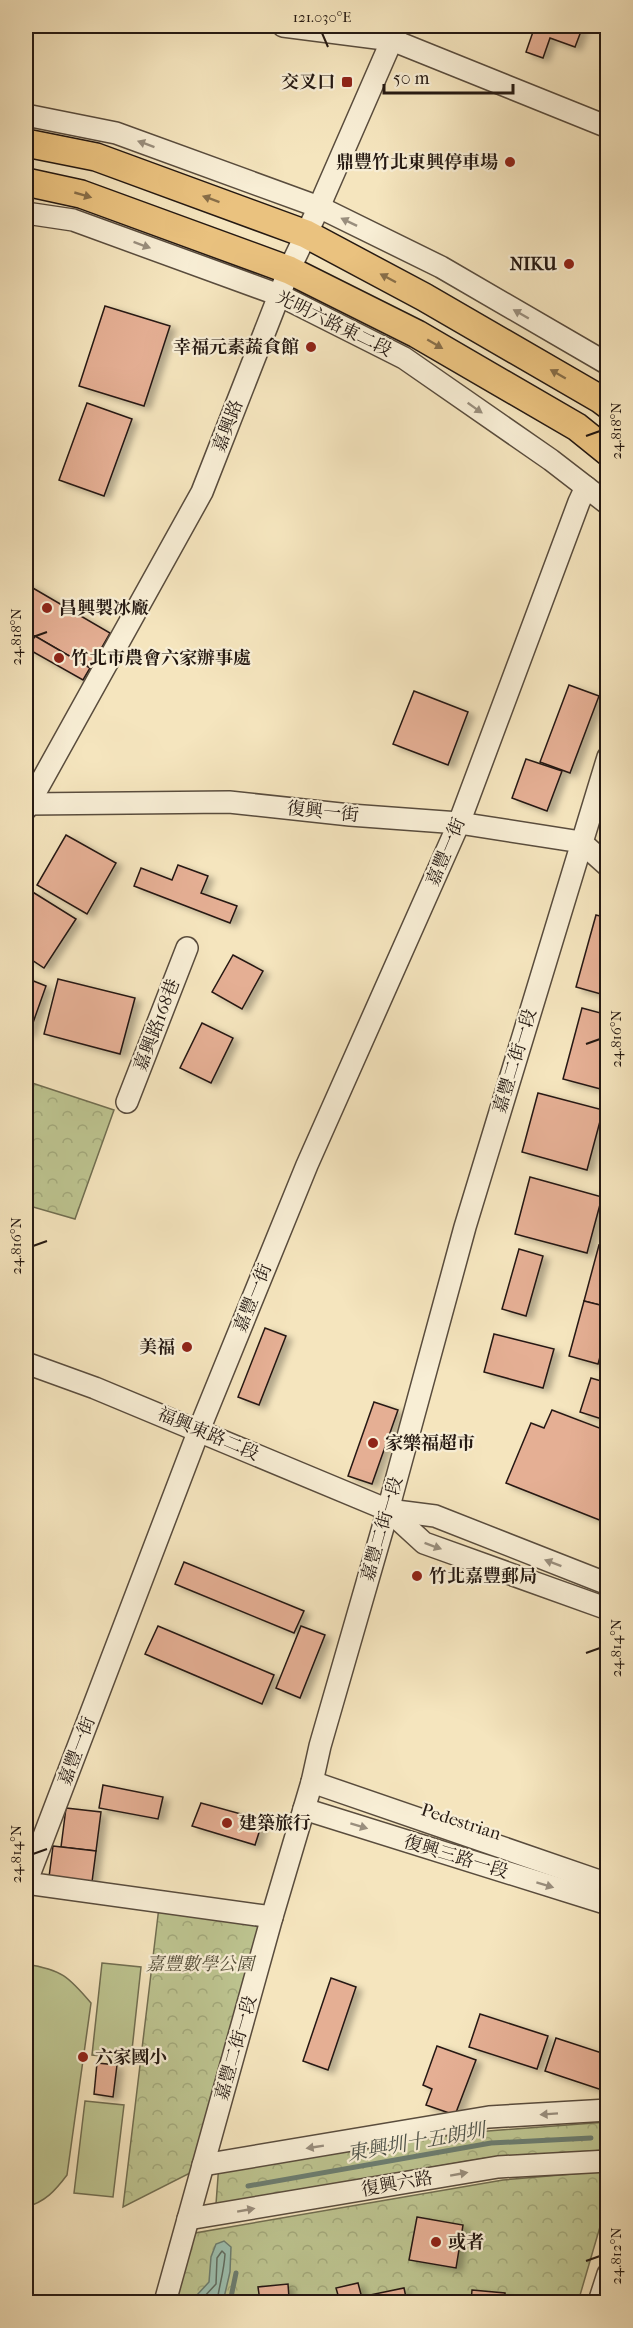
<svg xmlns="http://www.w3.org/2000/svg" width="633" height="2328" font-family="'IM FELL French Canon','Noto Serif TC',serif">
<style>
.grass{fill:#bdc490;stroke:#716e51;stroke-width:1.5}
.forest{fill:url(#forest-crowns);stroke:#716e51;stroke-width:1.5}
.water{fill:#9cbfaf;stroke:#6c7d70;stroke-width:1.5}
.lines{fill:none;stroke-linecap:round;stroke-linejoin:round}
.shore{stroke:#606c60;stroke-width:1.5}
.stream{stroke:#6c7d70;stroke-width:5}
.building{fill:#e5af94;stroke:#251912;stroke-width:1.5;filter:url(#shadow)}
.minor-casing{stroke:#594c3d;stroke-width:24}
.major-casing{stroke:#251912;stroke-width:30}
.minor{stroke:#f8eed5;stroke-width:21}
.major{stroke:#eac27f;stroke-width:27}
.oneway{fill:#998e7d}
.oneway2{fill:#886e48}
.ticks{fill:none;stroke:#251912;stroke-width:2}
.poi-dot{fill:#8f2418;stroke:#f8eed5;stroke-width:2}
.labels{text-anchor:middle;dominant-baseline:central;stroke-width:4.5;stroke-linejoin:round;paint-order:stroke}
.poi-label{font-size:18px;font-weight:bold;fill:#251912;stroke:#f8eed5;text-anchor:start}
.street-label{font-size:18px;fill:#251912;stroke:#f8eed5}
.park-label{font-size:18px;font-style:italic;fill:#534c38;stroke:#f8eed5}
.water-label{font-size:20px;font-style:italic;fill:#4f5349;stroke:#f8eed5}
.neatline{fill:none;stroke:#251912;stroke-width:2}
.ticks-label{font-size:15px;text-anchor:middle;fill:#251912}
</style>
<defs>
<pattern id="forest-crowns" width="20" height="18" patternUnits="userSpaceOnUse" patternTransform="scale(1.5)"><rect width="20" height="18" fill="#bdc490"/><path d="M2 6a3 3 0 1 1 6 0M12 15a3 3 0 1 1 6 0" fill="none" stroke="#a2a87b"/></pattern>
<filter id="shadow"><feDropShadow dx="6" dy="3.5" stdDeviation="3" flood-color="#0004"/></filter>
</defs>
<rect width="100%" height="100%" fill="#f5e5be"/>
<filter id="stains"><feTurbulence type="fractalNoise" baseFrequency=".00333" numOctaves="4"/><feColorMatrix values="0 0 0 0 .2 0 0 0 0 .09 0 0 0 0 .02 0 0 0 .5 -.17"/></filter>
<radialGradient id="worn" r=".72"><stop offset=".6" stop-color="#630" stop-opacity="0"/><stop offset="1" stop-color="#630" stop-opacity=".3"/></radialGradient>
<g class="grass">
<path d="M102,1963L141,1967L131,2059L92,2055Z"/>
<path d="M26,1964C62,1970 68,1976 91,2003L67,2175C55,2191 45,2202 26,2207Z"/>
<path d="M85,2101L124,2105L113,2197L74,2193Z"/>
</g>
<g class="forest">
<path d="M26,1081L114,1110L75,1219L26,1205Z"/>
<path d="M159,1907L260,1924L194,2171L123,2207Z"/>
<path d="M607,2122V2150L486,2158L216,2204L219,2163L488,2131Z"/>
<path d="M607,2171V2203L578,2302H176L195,2233L503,2180Z"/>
</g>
<path class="water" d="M224,2241L231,2247L230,2272L223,2302H196V2296L209,2282L211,2257L216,2244Z"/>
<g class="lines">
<path class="shore" d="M202,2302L203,2298L216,2284L217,2258L222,2251L225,2254C224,2272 219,2286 217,2302"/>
<g class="stream">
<path d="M248,2186L491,2143L591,2138"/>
<path d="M230,2302L236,2273"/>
</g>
</g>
<g class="building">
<path d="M535,26H583L575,47L550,38L543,58L526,52Z"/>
<path d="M105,306L170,326L144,406L79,386Z"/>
<path d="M87,403L132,419L104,496L59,480Z"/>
<path d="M26,584L110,633L90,668L35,636L28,649L26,647Z"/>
<path d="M35,636L90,668L83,680L28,649Z"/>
<path d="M569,685L599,696L570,773L540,762Z"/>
<path d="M414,691L468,712L448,765L393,744Z"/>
<path d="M526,759L562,771L547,811L512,798Z"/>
<path d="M66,835L116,863L87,914L37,885Z"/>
<path d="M178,865L208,876L201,893L237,906L230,923L134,886L141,868L172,880Z"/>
<path d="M31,891L76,919L44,968L26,956V900Z"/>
<path d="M596,915L608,918V996L576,987Z"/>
<path d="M233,955L263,971L242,1009L212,992Z"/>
<path d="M26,978L46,986L29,1034L26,1033Z"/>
<path d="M58,979L135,998L120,1054L44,1034Z"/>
<path d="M582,1008L608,1015V1091L563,1079Z"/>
<path d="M202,1023L233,1038L211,1083L180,1068Z"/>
<path d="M538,1093L603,1110L587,1170L522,1152Z"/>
<path d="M530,1177L602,1197L587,1253L515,1234Z"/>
<path d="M599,1245L608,1247V1307L584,1301Z"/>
<path d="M519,1249L543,1256L526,1316L502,1309Z"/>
<path d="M584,1301L608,1307V1328L598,1364L569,1356Z"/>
<path d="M265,1328L286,1336L259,1405L238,1397Z"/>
<path d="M494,1334L554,1349L543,1388L484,1372Z"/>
<path d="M591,1378L608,1383V1421L580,1412Z"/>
<path d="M374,1402L398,1410L372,1484L348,1476Z"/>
<path d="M552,1410L607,1431L608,1430V1507L602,1521L506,1483L531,1423L544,1428Z"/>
<path d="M184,1562L304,1611L294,1633L175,1584Z"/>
<path d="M158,1626L274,1675L262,1704L145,1654Z"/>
<path d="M301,1626L325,1635L300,1698L276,1688Z"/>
<path d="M103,1785L163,1797L158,1819L99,1808Z"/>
<path d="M201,1803L263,1820L255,1845L192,1826Z"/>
<path d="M66,1808L101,1812L96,1851L61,1847Z"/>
<path d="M53,1846L96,1851L92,1882L49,1877Z"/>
<path d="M331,1978L356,1987L328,2070L303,2061Z"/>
<path d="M480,2014L548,2036L537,2069L469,2047Z"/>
<path d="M556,2038L608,2055V2092L545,2071Z"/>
<path d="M437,2046L476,2060L455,2115L426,2105L432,2089L423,2085Z"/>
<path d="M97,2063L117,2065L113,2097L94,2094Z"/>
<path d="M417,2217L463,2225L456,2268L409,2260Z"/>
<path d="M358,2283L363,2302H340L336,2288Z"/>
<path d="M288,2284L289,2298L260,2301L258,2287Z"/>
<path d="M404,2288L407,2302H367L365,2296Z"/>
<path d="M472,2290L505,2293V2302H471Z"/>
</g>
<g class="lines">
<defs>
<g id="minor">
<path d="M283,26L392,40L608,127"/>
<path d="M26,115L116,133L319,207L441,267L608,364"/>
<path d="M26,213L73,220L279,295L404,358L551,460L608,504"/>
<path d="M28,804L229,802L350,815L459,823L581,842L608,866"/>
<path d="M26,809L202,492L289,270L319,207L398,26"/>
<path d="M127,1102L187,948"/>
<path d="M26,1363L95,1388L388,1510L435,1516L608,1584"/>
<path d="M388,1510L424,1543L608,1609"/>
<path d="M312,1782L608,1884"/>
<path d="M304,1809L608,1904"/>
<path d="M272,1917L26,1883L199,1430L307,1165L459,823L579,502L586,487"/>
<path d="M203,2165L489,2117L608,2110"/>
<path d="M188,2219L498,2167L608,2161"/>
<path d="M165,2302L272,1917L312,1782L320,1746L388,1510L465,1227L608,757"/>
<path d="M599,2302L608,2274"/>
</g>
<g id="major">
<path d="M26,143L96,157L306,234L424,297L600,399L608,405"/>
<path d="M26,182L81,194L289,270L417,334L577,427L608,452"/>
</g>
</defs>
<use href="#minor" class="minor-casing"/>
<use href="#major" class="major-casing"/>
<use href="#minor" class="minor"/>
<use href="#major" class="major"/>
</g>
<defs><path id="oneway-solid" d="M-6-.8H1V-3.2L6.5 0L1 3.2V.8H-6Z" transform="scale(1.5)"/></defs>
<g class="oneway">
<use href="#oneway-solid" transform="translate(146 144) rotate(-160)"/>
<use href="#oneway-solid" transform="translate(349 222) rotate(-154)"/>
<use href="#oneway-solid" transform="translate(142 245) rotate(20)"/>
<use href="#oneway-solid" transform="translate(521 314) rotate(-150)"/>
<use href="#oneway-solid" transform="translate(475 408) rotate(35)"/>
<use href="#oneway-solid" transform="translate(433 1546) rotate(20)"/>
<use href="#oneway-solid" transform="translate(553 1563) rotate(-159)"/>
<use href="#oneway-solid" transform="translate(359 1826) rotate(17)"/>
<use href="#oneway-solid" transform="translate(545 1885) rotate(17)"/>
<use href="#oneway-solid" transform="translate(549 2114) rotate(176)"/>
<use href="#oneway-solid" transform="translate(315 2147) rotate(171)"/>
<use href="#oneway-solid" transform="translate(459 2174) rotate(-10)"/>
<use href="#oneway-solid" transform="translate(246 2210) rotate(-10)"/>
</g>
<g class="oneway2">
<use href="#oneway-solid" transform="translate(83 195) rotate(16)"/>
<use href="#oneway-solid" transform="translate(211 199) rotate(-160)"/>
<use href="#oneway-solid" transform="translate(388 278) rotate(-152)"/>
<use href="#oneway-solid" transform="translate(435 344) rotate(30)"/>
<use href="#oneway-solid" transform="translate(558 374) rotate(-150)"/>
</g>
<path class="ticks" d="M322,33L328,47M586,436L600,431M33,637L47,632M586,1044L600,1039M33,1246L47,1241M586,1653L600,1648M33,1854L47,1849M586,2261L600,2256"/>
<g class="poi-dot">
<rect x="341" y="76" width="12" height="12" rx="3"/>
<circle cx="510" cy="162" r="6"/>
<circle cx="569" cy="264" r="6"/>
<circle cx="311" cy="347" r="6"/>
<circle cx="47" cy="608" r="6"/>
<circle cx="59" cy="658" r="6"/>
<circle cx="187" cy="1347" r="6"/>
<circle cx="373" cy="1443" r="6"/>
<circle cx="417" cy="1576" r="6"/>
<circle cx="227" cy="1823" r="6"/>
<circle cx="83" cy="2057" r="6"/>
<circle cx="436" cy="2242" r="6"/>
</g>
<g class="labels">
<g class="poi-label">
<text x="335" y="82" text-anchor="end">交叉口</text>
<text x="498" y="162" text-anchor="end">鼎豐竹北東興停車場</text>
<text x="557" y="264" text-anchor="end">NIKU</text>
<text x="299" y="347" text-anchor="end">幸福元素蔬食館</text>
<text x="59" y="608">昌興製冰廠</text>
<text x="71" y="658">竹北市農會六家辦事處</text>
<text x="175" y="1347" text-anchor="end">美福</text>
<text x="385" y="1443">家樂福超市</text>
<text x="429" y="1576">竹北嘉豐郵局</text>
<text x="239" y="1823">建築旅行</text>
<text x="95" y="2057">六家國小</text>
<text x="448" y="2242">或者</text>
</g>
<g class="street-label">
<text transform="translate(334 324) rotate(26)">光明六路東二段</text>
<text transform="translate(228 426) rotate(-69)">嘉興路</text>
<text transform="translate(323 812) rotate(6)">復興一街</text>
<text transform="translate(446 852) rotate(-67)">嘉豐一街</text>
<text transform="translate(157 1025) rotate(-69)">嘉興路168巷</text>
<text transform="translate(515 1061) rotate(-73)">嘉豐二街一段</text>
<text transform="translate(253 1298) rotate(-68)">嘉豐一街</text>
<text transform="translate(208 1434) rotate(23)">福興東路二段</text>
<text transform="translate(382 1529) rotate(-74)">嘉豐二街一段</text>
<text transform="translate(77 1751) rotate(-69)">嘉豐一街</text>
<text transform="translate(461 1822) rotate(18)">Pedestrian</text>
<text transform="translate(456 1857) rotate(17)">復興三路一段</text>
<text transform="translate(236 2048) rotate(-74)">嘉豐二街一段</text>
<text transform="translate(397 2184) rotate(-10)">復興六路</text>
</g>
<g class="park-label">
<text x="200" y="1964">嘉豐數學公園</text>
</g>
<g class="water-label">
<text transform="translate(416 2142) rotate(-10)">東興圳十五朗圳</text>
</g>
</g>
<rect width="633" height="2328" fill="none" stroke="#f5e5be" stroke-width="66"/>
<path d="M384 84v9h129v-9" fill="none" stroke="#251912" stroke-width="3"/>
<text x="393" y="84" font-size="18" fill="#251912" stroke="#f8eed5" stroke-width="4.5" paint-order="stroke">50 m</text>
<rect x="33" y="33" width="567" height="2262" class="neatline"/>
<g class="ticks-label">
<text x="322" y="22">121.030°E</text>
<text transform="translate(616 431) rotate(-90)" y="5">24.818°N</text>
<text transform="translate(16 637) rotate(-90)" y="5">24.818°N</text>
<text transform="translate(616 1039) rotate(-90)" y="5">24.816°N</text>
<text transform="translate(16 1246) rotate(-90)" y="5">24.816°N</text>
<text transform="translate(616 1648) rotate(-90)" y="5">24.814°N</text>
<text transform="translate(16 1854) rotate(-90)" y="5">24.814°N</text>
<text transform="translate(616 2256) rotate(-90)" y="5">24.812°N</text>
</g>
<rect width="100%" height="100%" filter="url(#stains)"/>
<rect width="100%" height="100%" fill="url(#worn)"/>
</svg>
